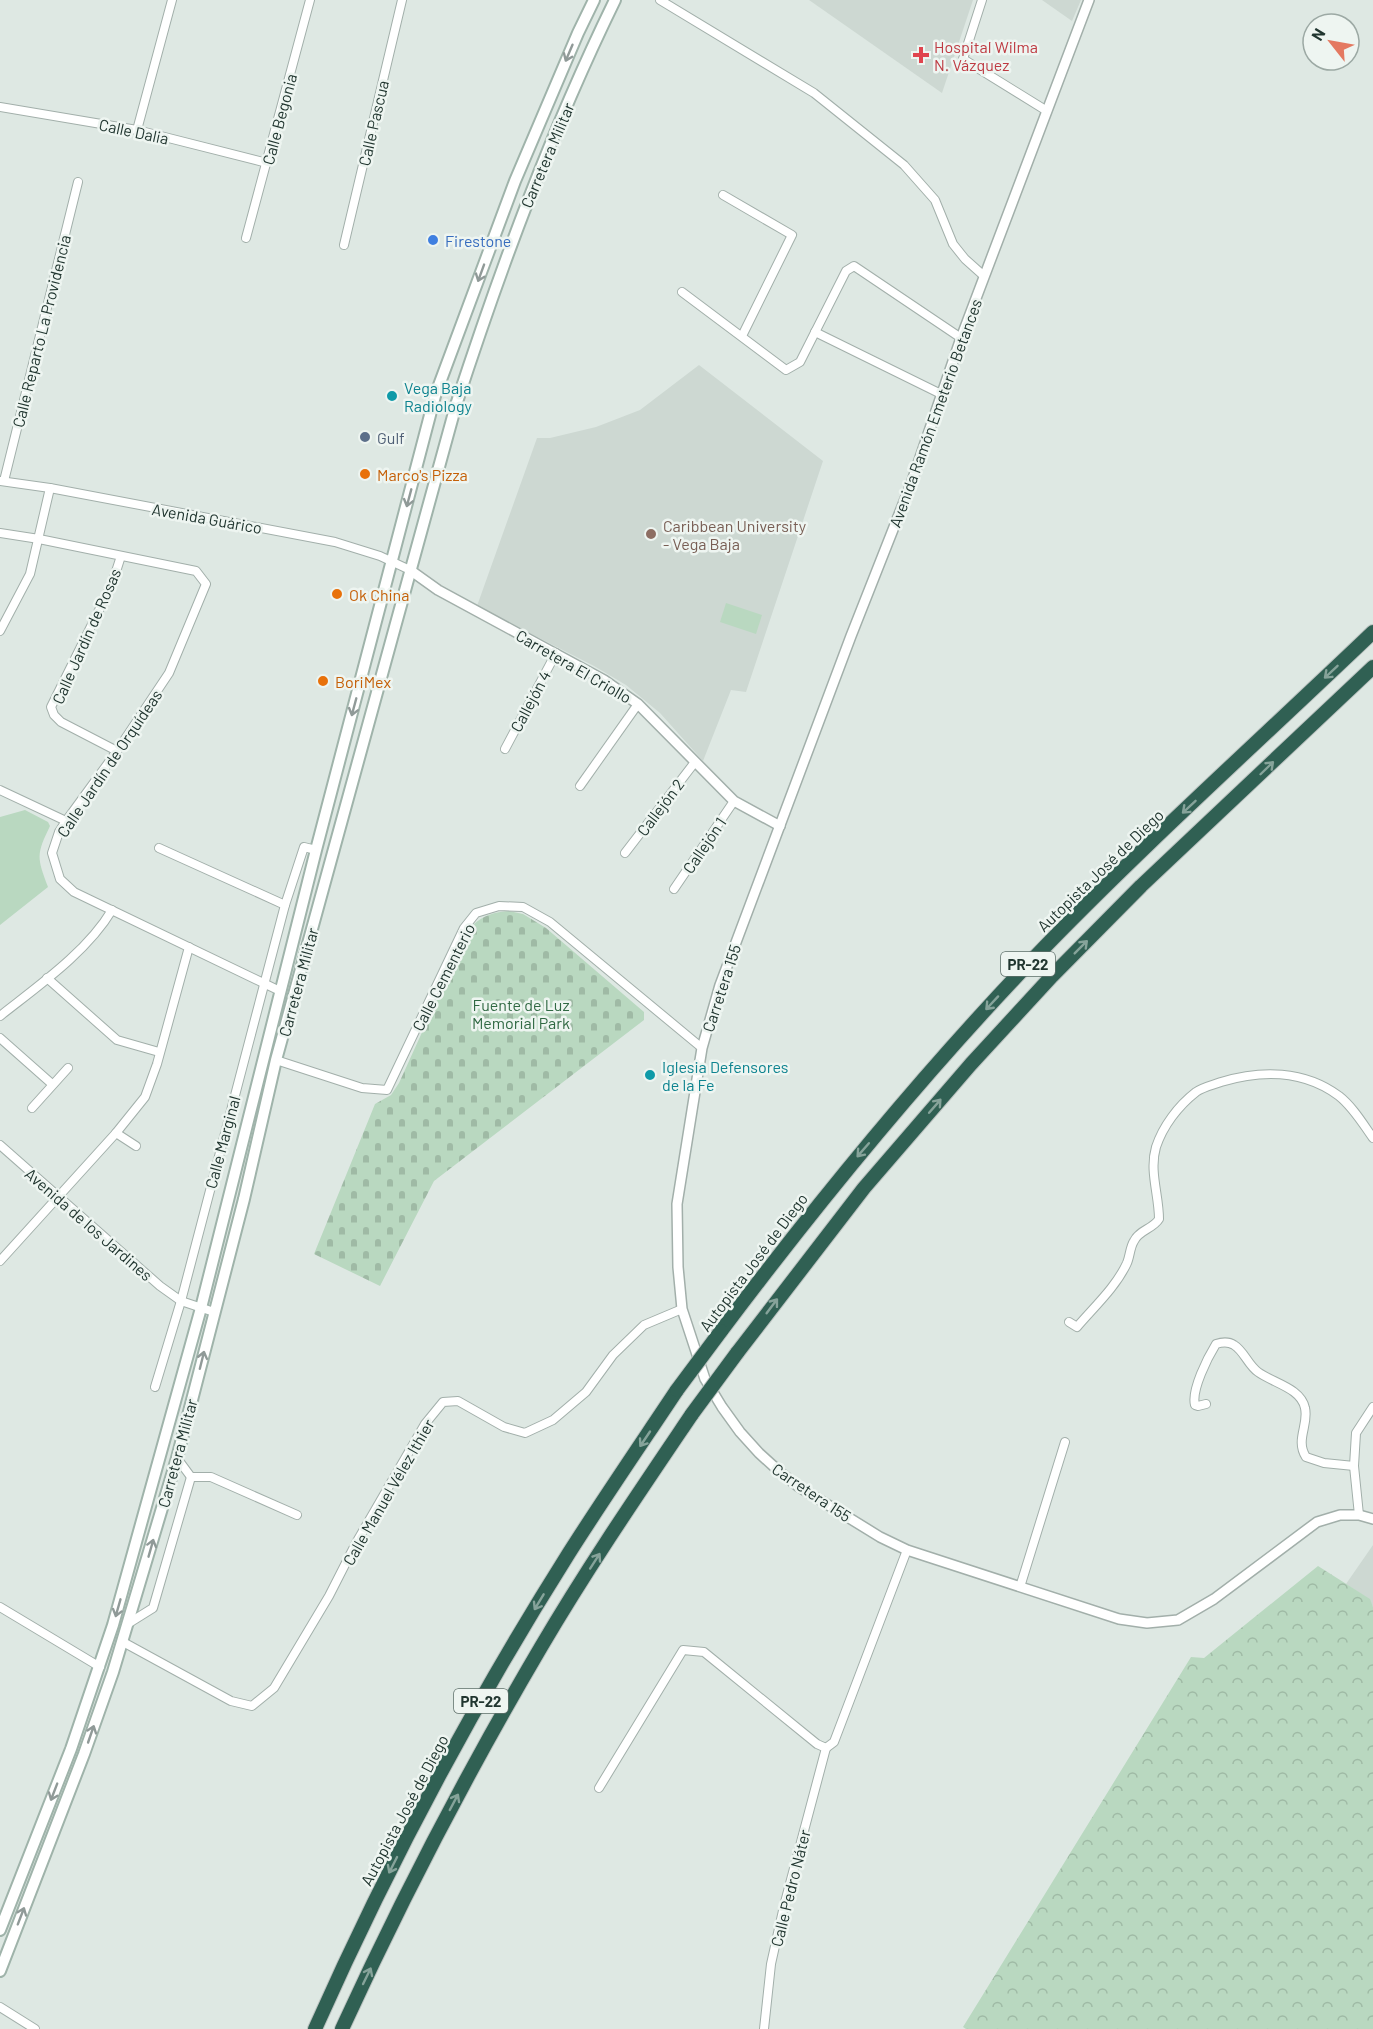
<svg xmlns="http://www.w3.org/2000/svg" width="1373" height="2029" font-family="Barlow,sans-serif">
<style>
.built{fill:#cdd8d2}
.green{fill:#b9d8c0}
.forest{fill:url(#forest-crowns)}
.cemetery{fill:url(#cemetery-stones)}
.lines{fill:none;stroke-linecap:round;stroke-linejoin:round}
.minor-casing{stroke:#a2afaa;stroke-width:10}
.tertiary-casing{stroke:#a2afaa;stroke-width:12}
.secondary-casing{stroke:#9fb3aa;stroke-width:14}
.motorway-casing{stroke:#bcc3c1;stroke-width:16}
.minor{stroke:#fff;stroke-width:8}
.tertiary{stroke:#fff;stroke-width:9}
.secondary{stroke:#fff;stroke-width:10}
.motorway{stroke:#306053;stroke-width:14}
.motorway-bridge-casing{stroke:#bcc3c1;stroke-width:16;stroke-linecap:butt}
.motorway-bridge{stroke:#306053;stroke-width:14}
.oneway{stroke:#909a98}
.oneway2{stroke:#86a39a}
.health-dot{fill:#e0444e;stroke:#eef5f1;stroke-width:2}
.shop-dot{fill:#3f7fe0;stroke:#eef5f1;stroke-width:2}
.culture-dot{fill:#0f9aa8;stroke:#eef5f1;stroke-width:2}
.service-dot{fill:#5c6f8a;stroke:#eef5f1;stroke-width:2}
.food-dot{fill:#e8710a;stroke:#eef5f1;stroke-width:2}
.education-dot{fill:#8d6e63;stroke:#eef5f1;stroke-width:2}
.labels{text-anchor:middle;dominant-baseline:central;stroke-width:5;stroke-linejoin:round;paint-order:stroke}
.shield{fill:#eef5f1;stroke:#5e6f6a;stroke-width:1.5}
.shield-label{font-size:15px;font-weight:bold;fill:#213630}
.health-label{font-size:16px;fill:#be3a42;stroke:#eef5f1;text-anchor:start}
.street-label{font-size:16px;fill:#213630;stroke:#eef5f1}
.shop-label{font-size:16px;fill:#366cbe;stroke:#eef5f1;text-anchor:start}
.culture-label{font-size:16px;fill:#0d838f;stroke:#eef5f1;text-anchor:start}
.service-label{font-size:16px;fill:#4e5e75;stroke:#eef5f1;text-anchor:start}
.food-label{font-size:16px;fill:#c56008;stroke:#eef5f1;text-anchor:start}
.education-label{font-size:16px;fill:#785e54;stroke:#eef5f1;text-anchor:start}
.park-label{font-size:16px;fill:#306943;stroke:#eef5f1}
</style>
<defs>
<pattern id="forest-crowns" width="20" height="18" patternUnits="userSpaceOnUse" patternTransform="scale(1.5)"><rect width="20" height="18" fill="#b9d8c0"/><path d="M2 6a3 3 0 1 1 6 0M12 15a3 3 0 1 1 6 0" fill="none" stroke="#9fbaa5"/></pattern>
<pattern id="cemetery-stones" width="16" height="16" patternUnits="userSpaceOnUse" patternTransform="scale(1.5)"><rect width="16" height="16" fill="#b9d8c0"/><path d="M2 7V4a2 2 0 0 1 4 0v3zM10 15v-3a2 2 0 0 1 4 0v3z" fill="#9fbaa5"/></pattern>
</defs>
<rect width="100%" height="100%" fill="#dee8e3"/>
<g class="built">
<path d="M809,0H973L942,93Z"/>
<path d="M1042,0H1081L1072,21Z"/>
<path d="M699,365L823,461L746,692L731,690L703,761L660,713L626,685L594,666L477,606L537,438H550L596,427L640,410Z"/>
<path d="M1373,1545V1607L1369,1599L1346,1584Z"/>
</g>
<g class="green">
<path d="M726,603L762,615L756,634L720,622Z"/>
<path d="M25,810L48,822L50,826C36,855 37,857 48,887L0,925V817Z"/>
</g>
<path class="forest" d="M1318,1566L1370,1599L1373,1607V2029H966L963,2027L1191,1657L1204,1658Z"/>
<path class="cemetery" d="M509,911L523,914L546,928L644,1012V1020L434,1181L380,1286L314,1254L375,1104L391,1095L399,1083L439,995L473,925C484,915 494,912 509,911Z"/>
<g class="lines">
<defs>
<g id="minor">
<path d="M660,0L814,93L904,165L935,200L953,244L965,259L984,276"/>
<path d="M982,0L963,59L1047,111"/>
<path d="M0,107L137,130L267,163"/>
<path d="M137,130L172,0"/>
<path d="M723,195L792,235L742,336"/>
<path d="M246,238L310,0"/>
<path d="M344,245L402,0"/>
<path d="M682,292L786,370L800,362L846,271L854,266L961,338"/>
<path d="M815,332L941,394"/>
<path d="M0,481L50,488L335,542L380,556L410,570"/>
<path d="M4,481L78,182"/>
<path d="M0,533L39,539L196,571L206,584L169,673L117,751L66,821L59,832L52,853L60,879L74,892L280,991"/>
<path d="M0,631L30,574L50,488"/>
<path d="M505,749L556,653"/>
<path d="M117,751L61,722L54,715L51,707L112,584L121,556"/>
<path d="M580,786L638,704"/>
<path d="M0,790L66,821"/>
<path d="M159,848L285,905"/>
<path d="M625,853L695,762"/>
<path d="M674,889L734,801"/>
<path d="M47,978L117,1040L159,1052"/>
<path d="M0,1016C38,986 87,952 112,910"/>
<path d="M0,1038L52,1084"/>
<path d="M276,1060L362,1088L387,1090L464,928L476,913L499,906L523,907L550,922L702,1048"/>
<path d="M32,1108L68,1068"/>
<path d="M116,1133L136,1146"/>
<path d="M0,1145L160,1286L181,1301L214,1312"/>
<path d="M0,1261L116,1133L145,1097L157,1064L189,947"/>
<path d="M1069,1322L1077,1327C1094,1307 1116,1287 1127,1263C1130,1256 1130,1247 1134,1241C1139,1230 1153,1229 1159,1219C1159,1195 1149,1171 1156,1147C1163,1126 1178,1106 1196,1092C1203,1087 1213,1085 1221,1082C1261,1070 1304,1070 1339,1096C1353,1107 1363,1124 1373,1138"/>
<path d="M155,1387L181,1301L285,905L304,847L316,850"/>
<path d="M1206,1404L1198,1406L1195,1405C1191,1390 1208,1357 1216,1344C1222,1342 1228,1341 1234,1345C1244,1351 1248,1365 1258,1372C1273,1383 1301,1388 1305,1408C1309,1425 1295,1440 1306,1457L1324,1463L1354,1466"/>
<path d="M177,1458L191,1477"/>
<path d="M191,1477H211L297,1515"/>
<path d="M1359,1515L1354,1466L1356,1433L1373,1407"/>
<path d="M1020,1587L1065,1442"/>
<path d="M0,1607L100,1667"/>
<path d="M129,1623L153,1608L191,1477"/>
<path d="M123,1642L231,1701L252,1706L274,1688L329,1596L356,1543L425,1424L443,1402L458,1401L504,1427L525,1433L553,1420L586,1392L613,1355L644,1325L682,1309"/>
<path d="M826,1748L834,1742L907,1550"/>
<path d="M599,1788L683,1650L704,1652L817,1744L826,1748"/>
<path d="M0,2007L35,2029"/>
<path d="M764,2029L771,1964L784,1906L826,1748"/>
</g>
<g id="tertiary">
<path d="M1089,0L961,338L911,484L851,636L720,985L702,1048L677,1204L678,1267L682,1309L705,1379L722,1407L740,1432L759,1453L781,1473L799,1487L880,1537L907,1550L1119,1619L1147,1623L1178,1620L1214,1599L1317,1522L1340,1515H1359L1373,1519"/>
<path d="M410,570L438,590L604,680L638,704L734,801L780,826"/>
</g>
<g id="secondary">
<path d="M0,1930L71,1749L113,1625L201,1308L316,850L435,396L515,181L578,33L594,0"/>
<path d="M0,1971L84,1754L113,1672L177,1458L244,1199L276,1060L456,405C501,267 551,131 615,0"/>
</g>
<g id="motorway">
<path d="M721,1331C818,1202 921,1076 1033,959C1142,846 1259,741 1373,632"/>
<path d="M737,1353L864,1188L971,1064L1052,976L1141,886L1373,667"/>
<path d="M315,2029C388,1865 473,1705 569,1553C604,1498 641,1444 677,1390"/>
<path d="M342,2029C402,1898 468,1771 541,1647C588,1567 640,1491 692,1414"/>
</g>
</defs>
<use href="#minor" class="minor-casing"/>
<use href="#tertiary" class="tertiary-casing"/>
<use href="#secondary" class="secondary-casing"/>
<use href="#motorway" class="motorway-casing"/>
<use href="#minor" class="minor"/>
<use href="#tertiary" class="tertiary"/>
<use href="#secondary" class="secondary"/>
<use href="#motorway" class="motorway"/>
<defs>
<g id="motorway-bridge">
<path d="M677,1390L721,1331"/>
<path d="M692,1414L737,1353"/>
</g>
</defs>
<use href="#motorway-bridge" class="motorway-bridge-casing"/>
<use href="#motorway-bridge" class="motorway-bridge"/>
</g>
<defs><path id="oneway-shaft" d="M-6 0H5M1.5-3L5.5 0L1.5 3" fill="none" stroke-width="1.6" stroke-linecap="round" stroke-linejoin="round" transform="scale(1.5)"/></defs>
<g class="oneway">
<use href="#oneway-shaft" transform="translate(569 53) rotate(113)"/>
<use href="#oneway-shaft" transform="translate(481 273) rotate(110)"/>
<use href="#oneway-shaft" transform="translate(409 498) rotate(105)"/>
<use href="#oneway-shaft" transform="translate(354 707) rotate(105)"/>
<use href="#oneway-shaft" transform="translate(202 1360) rotate(-76)"/>
<use href="#oneway-shaft" transform="translate(151 1548) rotate(-74)"/>
<use href="#oneway-shaft" transform="translate(118 1608) rotate(106)"/>
<use href="#oneway-shaft" transform="translate(91 1734) rotate(-71)"/>
<use href="#oneway-shaft" transform="translate(54 1792) rotate(111)"/>
<use href="#oneway-shaft" transform="translate(21 1916) rotate(-69)"/>
</g>
<g class="oneway2">
<use href="#oneway-shaft" transform="translate(1331 672) rotate(137)"/>
<use href="#oneway-shaft" transform="translate(1267 768) rotate(-44)"/>
<use href="#oneway-shaft" transform="translate(1189 807) rotate(137)"/>
<use href="#oneway-shaft" transform="translate(1081 947) rotate(-45)"/>
<use href="#oneway-shaft" transform="translate(992 1003) rotate(133)"/>
<use href="#oneway-shaft" transform="translate(935 1106) rotate(-49)"/>
<use href="#oneway-shaft" transform="translate(863 1150) rotate(131)"/>
<use href="#oneway-shaft" transform="translate(772 1306) rotate(-53)"/>
<use href="#oneway-shaft" transform="translate(645 1439) rotate(124)"/>
<use href="#oneway-shaft" transform="translate(595 1561) rotate(-57)"/>
<use href="#oneway-shaft" transform="translate(539 1602) rotate(121)"/>
<use href="#oneway-shaft" transform="translate(454 1802) rotate(-62)"/>
<use href="#oneway-shaft" transform="translate(393 1865) rotate(117)"/>
<use href="#oneway-shaft" transform="translate(367 1976) rotate(-64)"/>
</g>
<path class="health-dot" d="M918 46h6v6h6v6h-6v6h-6v-6h-6v-6h6z"/>
<circle class="shop-dot" cx="433" cy="240" r="6"/>
<g class="culture-dot">
<circle cx="392" cy="396" r="6"/>
<circle cx="650" cy="1075" r="6"/>
</g>
<circle class="service-dot" cx="365" cy="437" r="6"/>
<g class="food-dot">
<circle cx="365" cy="474" r="6"/>
<circle cx="337" cy="594" r="6"/>
<circle cx="323" cy="681" r="6"/>
</g>
<circle class="education-dot" cx="651" cy="534" r="6"/>
<g class="labels">
<g class="shield">
<rect x="1001" y="952" width="54" height="24" rx="4.5"/>
<rect x="454" y="1689" width="54" height="24" rx="4.5"/>
</g>
<g class="shield-label">
<text x="1028" y="964">PR-22</text>
<text x="481" y="1701">PR-22</text>
</g>
<g class="health-label">
<text x="934" y="46">Hospital Wilma<tspan x="934" dy="18">N. Vázquez</tspan></text>
</g>
<g class="street-label">
<text transform="translate(279 119) rotate(-75)">Calle Begonia</text>
<text transform="translate(373 123) rotate(-77)">Calle Pascua</text>
<text transform="translate(134 131) rotate(12)">Calle Dalia</text>
<text transform="translate(547 155) rotate(-67)">Carretera Militar</text>
<text transform="translate(41 331) rotate(-76)">Calle Reparto La Providencia</text>
<text transform="translate(935 413) rotate(-70)">Avenida Ramón Emeterio Betances</text>
<text transform="translate(207 518) rotate(10)">Avenida Guárico</text>
<text transform="translate(86 636) rotate(-66)">Calle Jardín de Rosas</text>
<text transform="translate(574 666) rotate(30)">Carretera El Criollo</text>
<text transform="translate(530 701) rotate(-62)">Callejón 4</text>
<text transform="translate(109 763) rotate(-56)">Calle Jardín de Orquídeas</text>
<text transform="translate(660 807) rotate(-53)">Callejón 2</text>
<text transform="translate(704 845) rotate(-56)">Callejón 1</text>
<text transform="translate(1100 870) rotate(-44)">Autopista José de Diego</text>
<text transform="translate(443 977) rotate(-63)">Calle Cementerio</text>
<text transform="translate(298 982) rotate(-75)">Carretera Militar</text>
<text transform="translate(721 988) rotate(-72)">Carretera 155</text>
<text transform="translate(222 1142) rotate(-75)">Calle Marginal</text>
<text transform="translate(89 1224) rotate(41)">Avenida de los Jardines</text>
<text transform="translate(753 1262) rotate(-53)">Autopista José de Diego</text>
<text transform="translate(177 1453) rotate(-75)">Carretera Militar</text>
<text transform="translate(388 1492) rotate(-60)">Calle Manuel Vélez Ithier</text>
<text transform="translate(812 1492) rotate(34)">Carretera 155</text>
<text transform="translate(404 1810) rotate(-62)">Autopista José de Diego</text>
<text transform="translate(790 1888) rotate(-76)">Calle Pedro Náter</text>
</g>
<g class="shop-label">
<text x="445" y="240">Firestone</text>
</g>
<g class="culture-label">
<text x="404" y="387">Vega Baja<tspan x="404" dy="18">Radiology</tspan></text>
<text x="662" y="1066">Iglesia Defensores<tspan x="662" dy="18">de la Fe</tspan></text>
</g>
<g class="service-label">
<text x="377" y="437">Gulf</text>
</g>
<g class="food-label">
<text x="377" y="474">Marco's Pizza</text>
<text x="349" y="594">Ok China</text>
<text x="335" y="681">BoriMex</text>
</g>
<g class="education-label">
<text x="663" y="525">Caribbean University<tspan x="663" dy="18">- Vega Baja</tspan></text>
</g>
<g class="park-label">
<text x="521" y="1004">Fuente de Luz<tspan x="521" dy="18">Memorial Park</tspan></text>
</g>
</g>
<g transform="translate(1331 42) rotate(301)"><circle r="28" fill="#eef5f1" stroke="#9ca9a4" stroke-width="1.5"/>
<path d="M0-4.5L10 22L0 15L-10 22Z" fill="#e47961"/>
<text y="-9" font-size="16" font-weight="bold" text-anchor="middle" fill="#213630">N</text>
</g>
</svg>
